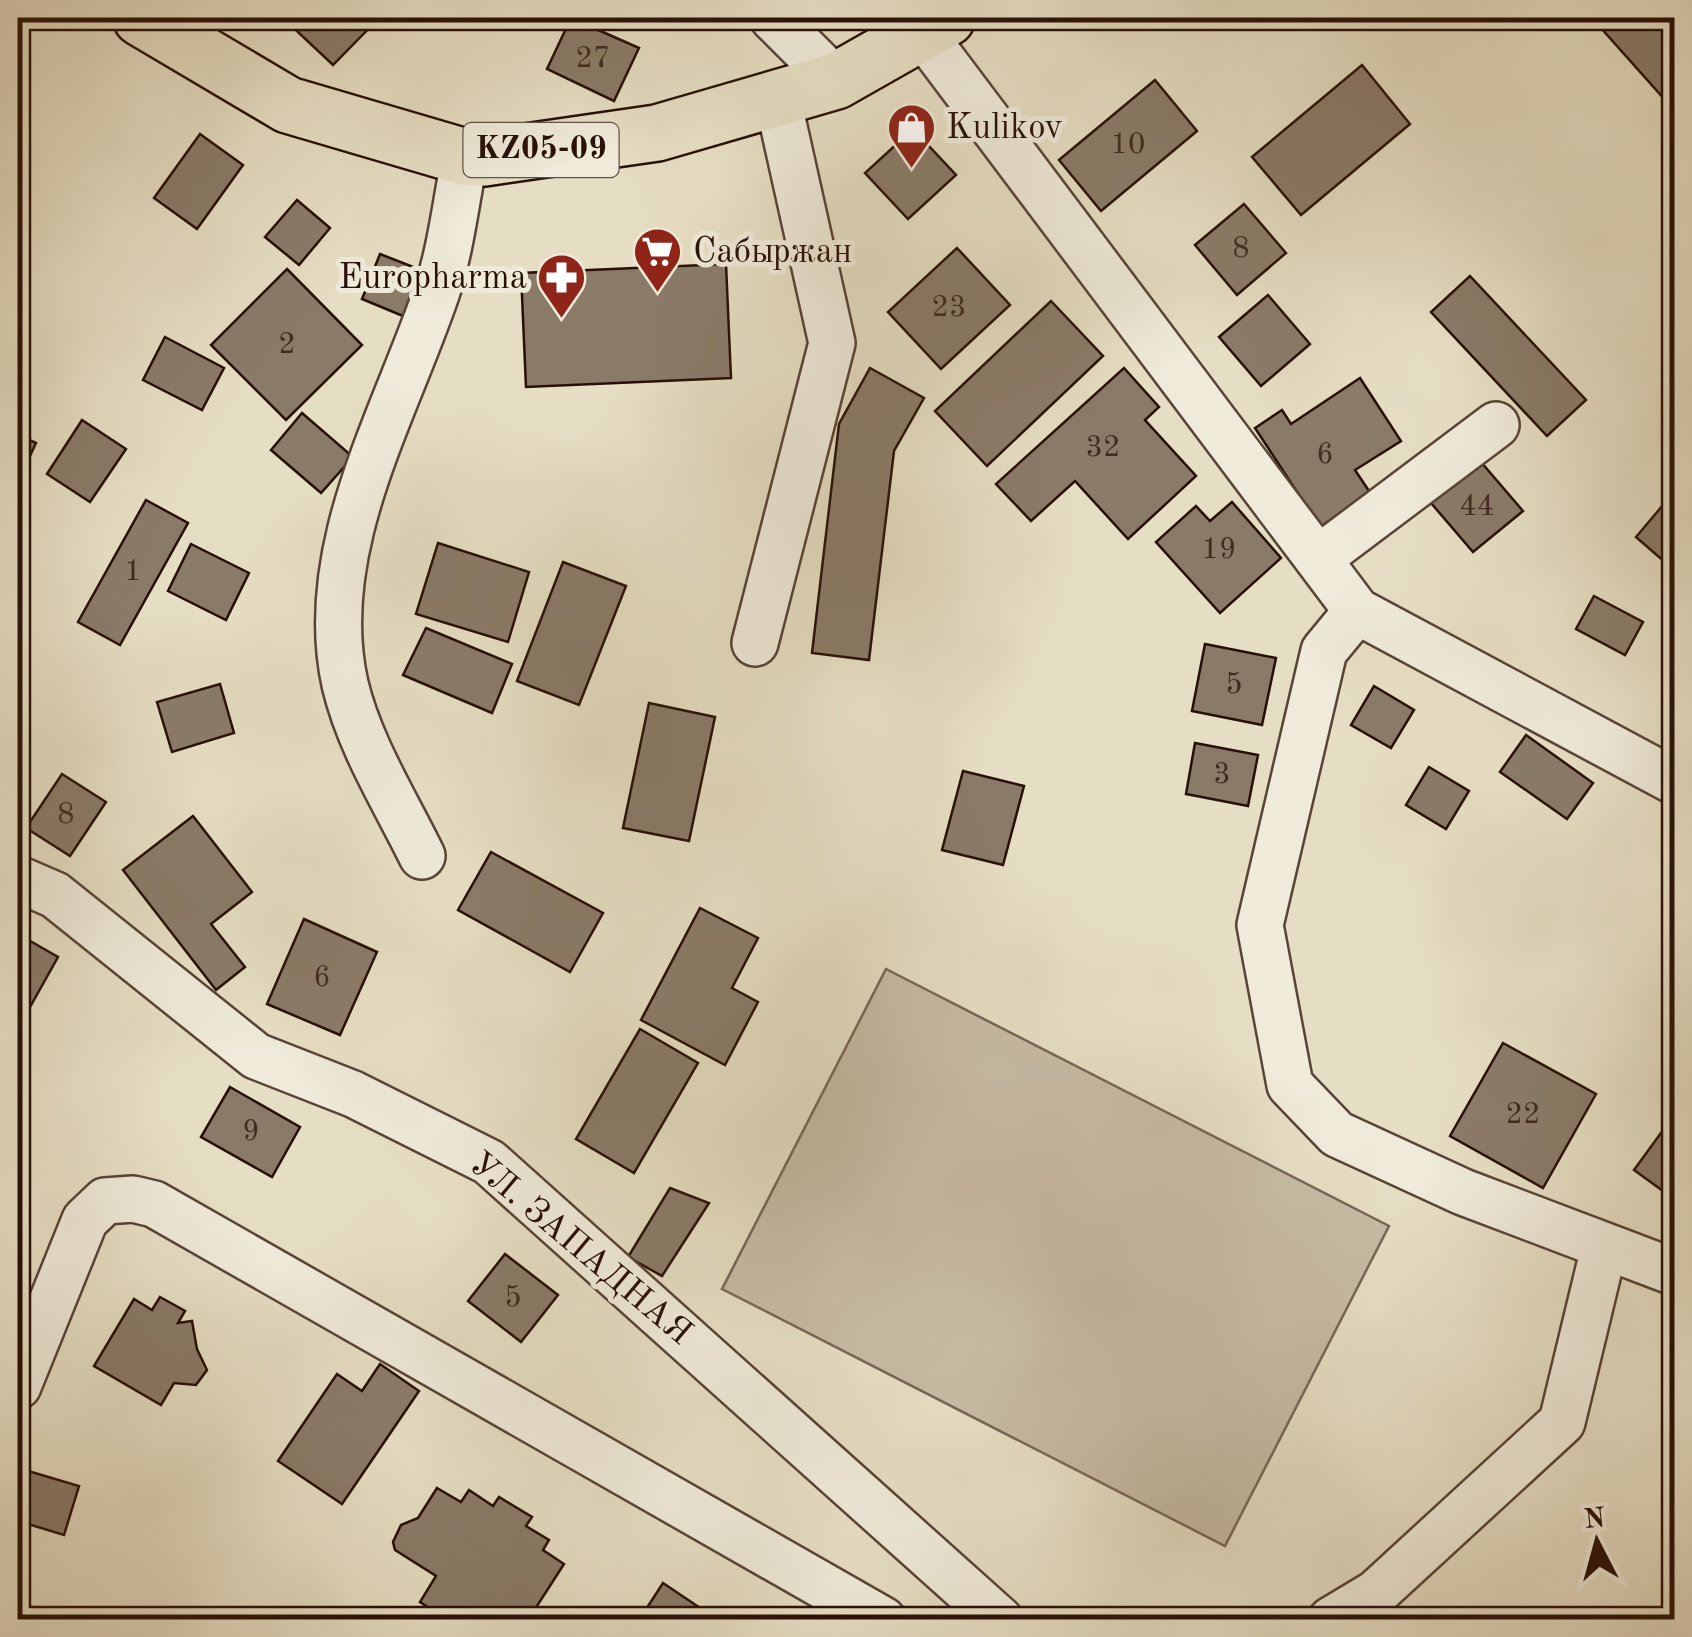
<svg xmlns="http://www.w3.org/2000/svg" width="1692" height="1637" font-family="'Old Standard TT',serif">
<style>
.grass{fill:#c6bba4;stroke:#766656;stroke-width:2.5}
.building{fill:#8a7b69;stroke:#271007;stroke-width:2.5}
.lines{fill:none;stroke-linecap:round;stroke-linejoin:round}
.minor-casing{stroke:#574436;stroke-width:50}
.major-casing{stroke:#271007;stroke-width:60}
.minor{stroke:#efead9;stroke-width:45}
.major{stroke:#e6dec4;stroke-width:55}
.labels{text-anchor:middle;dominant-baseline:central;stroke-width:10;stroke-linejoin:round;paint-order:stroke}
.number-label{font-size:30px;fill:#402b20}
.shield{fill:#efead9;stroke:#635146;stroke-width:2.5}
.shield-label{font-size:32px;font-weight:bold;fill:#271007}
.poi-label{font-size:35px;fill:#271007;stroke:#efead9;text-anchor:start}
.street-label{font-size:35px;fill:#271007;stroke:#efead9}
</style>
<rect width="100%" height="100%" fill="#e6dec4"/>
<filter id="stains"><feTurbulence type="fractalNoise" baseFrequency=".002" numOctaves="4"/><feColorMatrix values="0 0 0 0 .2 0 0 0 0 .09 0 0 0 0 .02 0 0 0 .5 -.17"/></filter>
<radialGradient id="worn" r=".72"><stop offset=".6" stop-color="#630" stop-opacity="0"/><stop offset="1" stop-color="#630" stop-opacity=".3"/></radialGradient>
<path class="grass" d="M886,969L1389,1226L1225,1546L722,1289Z"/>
<g class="building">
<path d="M283,18H379L333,65Z"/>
<path d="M571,18L639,48L614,101L547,69Z"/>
<path d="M1592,18H1674V94L1666,101Z"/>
<path d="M1362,65L1410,124L1301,215L1252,157Z"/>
<path d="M1155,80L1197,131L1101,211L1059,160Z"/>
<path d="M913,129L956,175L908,219L865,173Z"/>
<path d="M200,134L243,165L197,229L154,198Z"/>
<path d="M297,200L330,228L299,265L265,237Z"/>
<path d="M1244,204L1286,253L1237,295L1195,245Z"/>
<path d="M957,248L1010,305L941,369L888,312Z"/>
<path d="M380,254L421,270L403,316L362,299Z"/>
<path d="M726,264L731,378L526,387L521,273Z"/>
<path d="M287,269L362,345L286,420L211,345Z"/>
<path d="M1470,276L1586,400L1547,436L1431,312Z"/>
<path d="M1268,295L1310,344L1261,386L1219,337Z"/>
<path d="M1051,301L1103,356L987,466L935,411Z"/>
<path d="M165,337L224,368L202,410L143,380Z"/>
<path d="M870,368L924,398L894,451L869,660L812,653L839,424Z"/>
<path d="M1124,368L1159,407L1145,420L1196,476L1128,539L1075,481L1031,521L996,484Z"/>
<path d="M1360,378L1401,441L1355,470L1371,494L1320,527L1255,428L1282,410L1291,424Z"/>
<path d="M302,413L353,457L321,493L271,450Z"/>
<path d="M82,420L126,449L90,502L47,474Z"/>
<path d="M18,435L36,443L18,482Z"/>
<path d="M1481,462L1523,511L1473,552L1431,503Z"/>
<path d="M1674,492V570L1636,537Z"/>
<path d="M146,500L188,523L120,645L78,622Z"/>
<path d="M1232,502L1281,558L1220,613L1156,542L1196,506L1210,521Z"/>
<path d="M438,543L529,572L508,642L416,614Z"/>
<path d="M191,544L249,573L226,620L168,591Z"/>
<path d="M563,562L626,586L579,705L517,681Z"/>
<path d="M1594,596L1643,622L1625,655L1576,629Z"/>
<path d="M426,628L512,664L492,713L403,675Z"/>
<path d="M1205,644L1276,658L1262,725L1192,711Z"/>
<path d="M220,684L234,733L172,752L157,702Z"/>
<path d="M1374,686L1414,710L1391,748L1351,725Z"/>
<path d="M649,703L715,717L689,841L623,828Z"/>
<path d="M1526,735L1593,783L1567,819L1500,772Z"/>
<path d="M1195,743L1258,755L1248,806L1186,794Z"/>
<path d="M1429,767L1469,791L1446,829L1406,805Z"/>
<path d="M963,771L1024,786L1003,865L942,850Z"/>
<path d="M62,774L106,802L70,856L26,828Z"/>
<path d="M193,816L252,892L211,924L245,967L216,990L123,870Z"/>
<path d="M491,852L603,913L570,972L458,910Z"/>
<path d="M700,908L758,938L732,988L758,1002L725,1065L641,1020Z"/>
<path d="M304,919L377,952L340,1035L267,1004Z"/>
<path d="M18,934L58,957L30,1007L18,1000Z"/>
<path d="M640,1029L698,1063L634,1173L576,1139Z"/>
<path d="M1503,1043L1596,1094L1543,1188L1450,1136Z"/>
<path d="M230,1087L300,1127L272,1177L201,1137Z"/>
<path d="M1674,1115V1199L1634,1170Z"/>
<path d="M670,1188L709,1203L662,1276L628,1257Z"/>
<path d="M505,1254L558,1295L521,1342L468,1301Z"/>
<path d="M160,1297L185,1311L178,1323L192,1321L197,1349L207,1370L196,1385L174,1383L161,1405L94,1366L134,1299L152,1310Z"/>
<path d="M380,1364L419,1391L342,1504L278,1461L337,1374L362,1391Z"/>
<path d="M18,1468L79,1486L64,1535L18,1521Z"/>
<path d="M437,1488L461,1502L469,1490L493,1506L499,1497L532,1517L526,1526L549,1540L543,1550L564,1564L528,1620H505L493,1612L489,1620H448L420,1602L436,1576L395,1550L393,1542L401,1525L418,1518Z"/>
<path d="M663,1583L718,1620H639Z"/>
</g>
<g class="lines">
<defs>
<g id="minor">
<path d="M773,18L836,81"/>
<path d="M923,34L1357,611L1674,781"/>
<path d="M1319,558L1496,425"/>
<path d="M1357,611L1324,651L1260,925L1290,1085L1337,1134L1463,1192L1674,1272"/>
<path d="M755,643L832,343L777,96"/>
<path d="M422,856C395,801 359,744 345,684C315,549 395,415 437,291C451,248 456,201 465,157"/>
<path d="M18,879L55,895L256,1056L353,1094L489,1162L1000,1620"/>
<path d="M18,1386L85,1220L105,1201L133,1199L154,1204L883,1620"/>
<path d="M1331,1620L1376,1593L1562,1422L1604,1248"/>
</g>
<path id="major" d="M141,18L288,105L465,157L484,158L657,133L836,81L947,18"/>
</defs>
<use href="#minor" class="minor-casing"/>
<use href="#major" class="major-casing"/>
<use href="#minor" class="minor"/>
<use href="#major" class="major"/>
</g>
<defs>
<symbol id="shop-pin" viewBox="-11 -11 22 30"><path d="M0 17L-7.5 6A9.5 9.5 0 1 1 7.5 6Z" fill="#8f2418" stroke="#efead9"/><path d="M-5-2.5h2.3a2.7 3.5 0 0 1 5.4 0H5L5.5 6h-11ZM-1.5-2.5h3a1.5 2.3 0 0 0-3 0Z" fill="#fff"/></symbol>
<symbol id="supermarket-pin" viewBox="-11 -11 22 30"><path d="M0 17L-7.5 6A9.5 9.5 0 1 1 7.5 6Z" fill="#8f2418" stroke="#efead9"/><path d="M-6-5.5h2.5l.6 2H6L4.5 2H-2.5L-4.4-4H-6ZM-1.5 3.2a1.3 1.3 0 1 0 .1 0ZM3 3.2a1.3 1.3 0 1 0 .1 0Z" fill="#fff"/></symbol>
<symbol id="pharmacy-pin" viewBox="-11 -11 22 30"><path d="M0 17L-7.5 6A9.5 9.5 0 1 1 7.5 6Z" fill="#8f2418" stroke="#efead9"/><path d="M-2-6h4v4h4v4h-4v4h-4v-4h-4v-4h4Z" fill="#fff"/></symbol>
</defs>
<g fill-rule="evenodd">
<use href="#shop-pin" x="884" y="100" width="55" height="75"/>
<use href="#supermarket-pin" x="630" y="224" width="55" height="75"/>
<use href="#pharmacy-pin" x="534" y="250" width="55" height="75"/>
</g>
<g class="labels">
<g class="number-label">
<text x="593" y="59">27</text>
<text x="1128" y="145">10</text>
<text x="1241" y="249">8</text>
<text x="949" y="308">23</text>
<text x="287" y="345">2</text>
<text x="1103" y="448">32</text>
<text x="1325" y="455">6</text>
<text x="1477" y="507">44</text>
<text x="1219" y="550">19</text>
<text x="133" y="572">1</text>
<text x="1234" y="685">5</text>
<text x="1222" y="775">3</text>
<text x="66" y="815">8</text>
<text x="322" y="978">6</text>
<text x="1523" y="1115">22</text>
<text x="251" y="1132">9</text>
<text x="513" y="1298">5</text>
</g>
<rect class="shield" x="463.5" y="123" width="155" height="54" rx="8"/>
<g class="shield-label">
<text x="541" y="150">KZ05-09</text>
</g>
<g class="poi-label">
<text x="946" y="128">Kulikov</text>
<text x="693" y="252">Сабыржан</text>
<text x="527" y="278" text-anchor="end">Europharma</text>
</g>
<g class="street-label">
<text transform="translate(580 1249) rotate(40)">УЛ. ЗАПАДНАЯ</text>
</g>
</g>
<rect width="1692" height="1637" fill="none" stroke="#e6dec4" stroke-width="60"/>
<rect x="20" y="20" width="1652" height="1597" fill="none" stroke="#271007" stroke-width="5"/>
<rect x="30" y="30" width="1632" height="1577" fill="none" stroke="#271007" stroke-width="2.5"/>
<g transform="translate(1597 1542) rotate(354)" stroke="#efead9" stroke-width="8" paint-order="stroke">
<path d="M0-8L18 38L0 25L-18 38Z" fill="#271007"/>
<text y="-15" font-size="28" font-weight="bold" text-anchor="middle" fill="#271007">N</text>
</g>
<rect width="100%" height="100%" filter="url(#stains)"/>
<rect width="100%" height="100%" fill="url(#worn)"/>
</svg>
